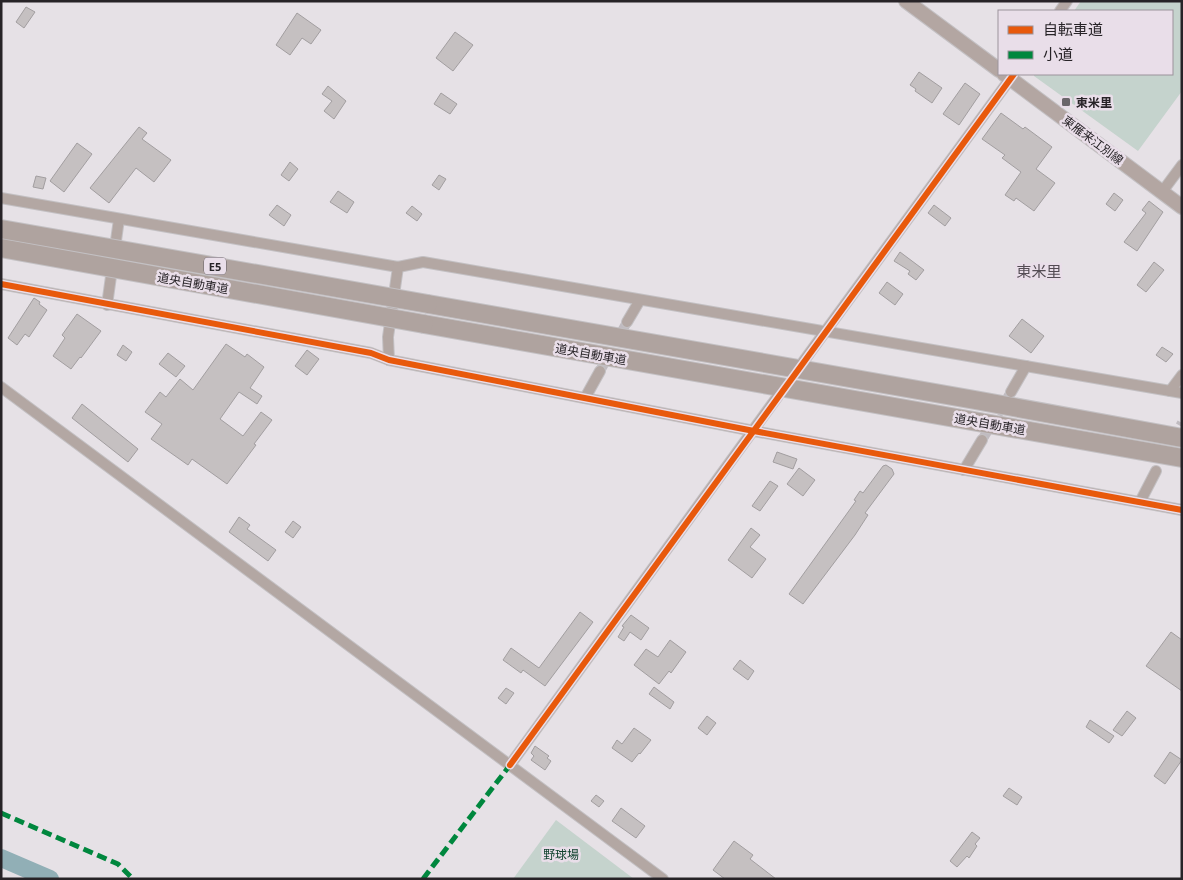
<svg xmlns="http://www.w3.org/2000/svg" width="1183" height="880" font-family="'Open Sans','Noto Sans JP',sans-serif">
<style>
.green{fill:#c5d3cd}
.lines{fill:none;stroke-linecap:round;stroke-linejoin:round}
.river{stroke:#91afb6;stroke-width:18}
.building{fill:#c5c0c1;stroke:#a29ea0}
.minor-tunnel{stroke:#c0bbc0;stroke-width:10;stroke-dasharray:10 5;stroke-linecap:butt}
.minor-casing{stroke:#c3c0c3;stroke-width:12}
.secondary-casing{stroke:#c3c0c3;stroke-width:16}
.motorway-casing{stroke:#c3c0c3;stroke-width:20}
.minor{stroke:#b3a7a3;stroke-width:10}
.secondary{stroke:#b3a6a2;stroke-width:14}
.motorway{stroke:#afa39f;stroke-width:18}
.motorway-bridge-casing{stroke:#c3c0c3;stroke-width:20;stroke-linecap:butt}
.motorway-bridge{stroke:#afa39f;stroke-width:18}
.quiet{stroke:#00873e;stroke-width:5;stroke-dasharray:10 5;stroke-linecap:butt}
.cycleway-casing{stroke:#e9dee9;stroke-width:9}
.cycleway{stroke:#e8590c;stroke-width:6}
.poi-dot{fill:#6a666a;stroke:#e9dee9;stroke-width:2}
.labels{text-anchor:middle;dominant-baseline:central;stroke-width:5;stroke-linejoin:round;paint-order:stroke}
.shield{fill:#e9dee9;stroke:#615b61;stroke-width:1}
.shield-label{font-size:11px;font-weight:bold;fill:#272327}
.poi-label{font-size:12px;font-weight:bold;fill:#272327;stroke:#e9dee9;text-anchor:start}
.street-label{font-size:12px;fill:#272327;stroke:#e9dee9}
.park-label{font-size:12px;fill:#0e412d;stroke:#e9dee9}
.quarter-label{font-size:15px;fill:#544c54;stroke:#e9dee9}
</style>
<rect width="100%" height="100%" fill="#e6e1e6"/>
<g class="green">
<path d="M1081,1H1182V91L1138,151L1034,76V74H1172V11H1074Z"/>
<path d="M556,820L634,879H513Z"/>
</g>
<g class="lines">
<path class="river" d="M1,858L50,879"/>
</g>
<g class="building">
<path d="M26,7L35,12L24,28L16,22Z"/>
<path d="M297,13L321,30L311,44L302,38L290,55L276,45Z"/>
<path d="M455,32L473,45L453,71L436,58Z"/>
<path d="M919,72L942,88L932,103L915,91L916,89L910,85Z"/>
<path d="M965,83L980,94L959,125L943,114Z"/>
<path d="M328,86L346,101L334,119L324,111L332,101L322,94Z"/>
<path d="M441,93L457,104L450,114L434,104Z"/>
<path d="M1001,113L1023,129L1025,127L1052,147L1036,169L1055,183L1034,211L1016,198L1014,201L1005,195L1021,172L1002,158L1005,155L982,139Z"/>
<path d="M139,127L147,133L142,139L171,160L154,182L136,168L109,203L90,188Z"/>
<path d="M77,143L92,154L64,192L50,181Z"/>
<path d="M290,162L298,169L289,181L281,175Z"/>
<path d="M439,175L446,179L439,190L432,185Z"/>
<path d="M36,176L46,178L43,189L33,187Z"/>
<path d="M338,191L354,202L347,213L330,202Z"/>
<path d="M1114,193L1123,200L1115,211L1106,204Z"/>
<path d="M1149,201L1163,212L1137,251L1124,242L1146,213L1142,210Z"/>
<path d="M277,205L291,215L284,226L269,215Z"/>
<path d="M934,205L951,218L945,226L928,213Z"/>
<path d="M412,206L422,214L417,221L406,213Z"/>
<path d="M900,252L924,270L916,280L908,274L910,271L894,261Z"/>
<path d="M1154,262L1164,270L1146,292L1137,285Z"/>
<path d="M887,282L903,294L895,305L879,293Z"/>
<path d="M34,298L40,302L39,304L47,310L29,337L25,334L17,345L8,338Z"/>
<path d="M77,314L101,331L81,358L80,357L71,369L53,356L65,338L62,335Z"/>
<path d="M1022,319L1044,336L1031,353L1009,336Z"/>
<path d="M226,344L245,357L247,354L264,367L250,388L262,396L257,404L239,392L220,419L243,436L261,412L272,420L254,444L256,445L227,484L192,459L188,465L151,439L162,424L145,412L160,392L166,397L180,379L193,390Z"/>
<path d="M123,345L132,352L126,361L117,355Z"/>
<path d="M1162,347L1173,354L1166,362L1156,355Z"/>
<path d="M307,350L319,359L307,375L295,366Z"/>
<path d="M168,353L185,366L176,377L159,364Z"/>
<path d="M82,404L138,449L128,462L72,418Z"/>
<path d="M777,452L797,459L793,469L773,462Z"/>
<path d="M886,465L892,469L894,474L865,513L868,515L855,535L803,604L789,594L856,501L854,500L860,491L863,493L883,466Z"/>
<path d="M799,468L815,480L803,496L787,484Z"/>
<path d="M770,481L778,486L760,511L752,506Z"/>
<path d="M239,517L250,525L247,529L276,550L268,561L229,532Z"/>
<path d="M293,521L301,527L293,538L285,532Z"/>
<path d="M751,528L760,535L750,547L766,559L752,578L728,560Z"/>
<path d="M580,612L593,622L545,686L523,670L521,673L503,660L511,648L539,668Z"/>
<path d="M631,615L649,628L641,640L630,632L624,641L618,637L624,627L622,626Z"/>
<path d="M1171,632L1182,640V691L1146,666Z"/>
<path d="M670,640L686,652L671,673L669,671L659,684L634,665L646,649L658,657Z"/>
<path d="M740,660L754,671L748,680L733,669Z"/>
<path d="M654,687L674,702L670,709L649,694Z"/>
<path d="M506,688L514,693L506,704L498,698Z"/>
<path d="M1127,711L1136,718L1122,736L1113,730Z"/>
<path d="M707,716L716,723L707,735L698,728Z"/>
<path d="M1090,720L1114,736L1109,743L1086,727Z"/>
<path d="M634,728L651,740L640,754L639,753L632,762L612,748L617,740L622,744Z"/>
<path d="M535,746L549,756L547,758L551,761L545,770L531,760L534,756L531,753Z"/>
<path d="M1170,752L1182,760L1165,784L1154,776Z"/>
<path d="M1009,788L1022,797L1017,805L1003,796Z"/>
<path d="M596,795L604,801L599,807L591,801Z"/>
<path d="M621,808L645,826L636,838L612,821Z"/>
<path d="M972,832L980,838L975,844L977,846L969,858L967,856L957,867L950,861Z"/>
<path d="M734,841L753,855L750,859L776,879H725L713,870Z"/>
</g>
<g class="lines">
<g class="minor-tunnel">
<path d="M600,371L627,322"/>
<path d="M1173,439L1182,423"/>
<path d="M982,440L1011,392"/>
</g>
<defs>
<g id="minor">
<path d="M1060,11L1067,1"/>
<path d="M1162,192L1182,165"/>
<path d="M1,198L398,267L423,262L1182,393"/>
<path d="M1,284L371,353L389,360L754,431L1182,510"/>
<path d="M107,305L119,219"/>
<path d="M627,322L640,300"/>
<path d="M389,360L388,337L398,267"/>
<path d="M803,362L1013,75"/>
<path d="M1,387L663,879"/>
<path d="M1170,391L1182,375"/>
<path d="M1011,392L1026,366"/>
<path d="M585,398L600,371"/>
<path d="M964,470L982,440"/>
<path d="M1140,502L1156,471"/>
<path d="M510,765L778,396"/>
</g>
<g id="secondary">
<path d="M906,1L999,70"/>
<path d="M1004,74L1182,207"/>
</g>
<g id="motorway">
<path d="M428,304L975,400L1182,438"/>
<path d="M424,324L1182,458"/>
</g>
</defs>
<use href="#minor" class="minor-casing"/>
<use href="#secondary" class="secondary-casing"/>
<use href="#motorway" class="motorway-casing"/>
<use href="#minor" class="minor"/>
<use href="#secondary" class="secondary"/>
<use href="#motorway" class="motorway"/>
<defs>
<g id="motorway-bridge">
<path d="M1,229L428,304"/>
<path d="M1,248L424,324"/>
</g>
</defs>
<use href="#motorway-bridge" class="motorway-bridge-casing"/>
<use href="#motorway-bridge" class="motorway-bridge"/>
<g class="quiet">
<path d="M1,813L118,864L133,879"/>
<path d="M423,879L510,765"/>
</g>
<defs>
<g id="cycleway">
<path d="M1,284L371,353L389,360L754,431L1182,510"/>
<path d="M510,765L1014,74"/>
</g>
</defs>
<use href="#cycleway" class="cycleway-casing"/>
<use href="#cycleway" class="cycleway"/>
</g>
<rect class="poi-dot" x="1061" y="97" width="10" height="10" rx="2.5"/>
<g class="labels">
<rect class="shield" x="204" y="257.5" width="22" height="17" rx="4"/>
<g class="shield-label">
<text x="215" y="266">E5</text>
</g>
<g class="poi-label">
<text x="1076" y="102">東米里</text>
</g>
<g class="street-label">
<text transform="translate(1093 140) rotate(37)">東雁来江別線</text>
<text transform="translate(193 283) rotate(10)">道央自動車道</text>
<text transform="translate(591 354) rotate(10)">道央自動車道</text>
<text transform="translate(990 424) rotate(10)">道央自動車道</text>
</g>
<g class="park-label">
<text x="561" y="854">野球場</text>
</g>
<g class="quarter-label">
<text x="1039" y="271">東米里</text>
</g>
</g>
<rect width="1183" height="880" fill="none" stroke="#272327" stroke-width="5"/>
<rect x="998" y="10" width="175" height="65" fill="#e9dee9" stroke="#9b939b"/>
<rect x="1008" y="26" width="25" height="8" fill="#e8590c" stroke="#9b939b"/>
<text x="1043" y="35" font-size="15" fill="#272327">自転車道</text>
<rect x="1008" y="51" width="25" height="8" fill="#00873e" stroke="#9b939b"/>
<text x="1043" y="60" font-size="15" fill="#272327">小道</text>
</svg>
